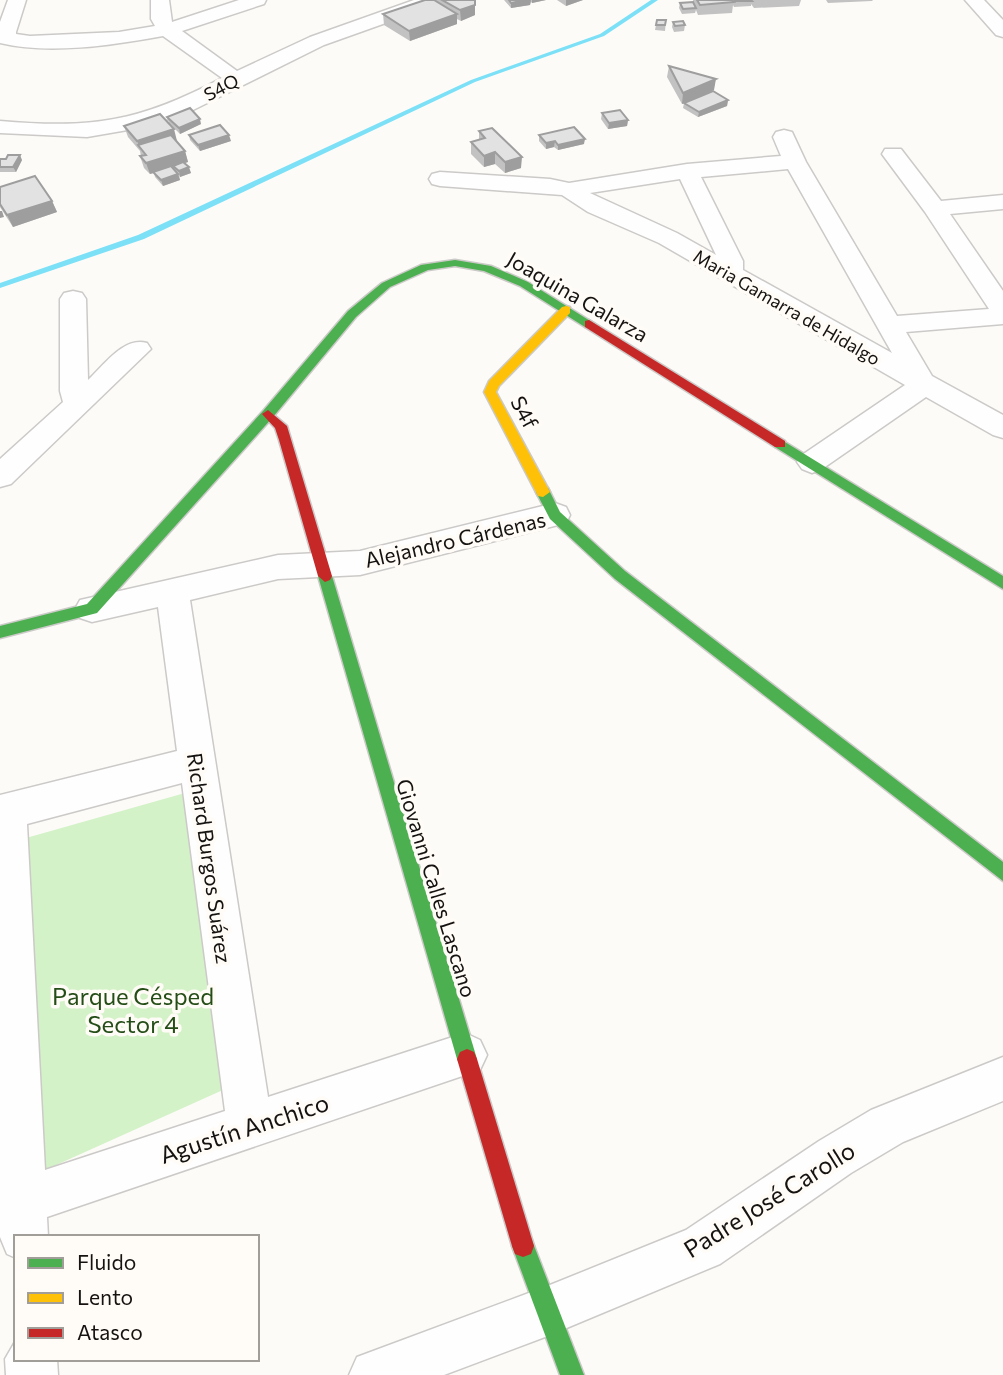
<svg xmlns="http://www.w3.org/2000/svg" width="1003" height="1375" font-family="Commissioner,sans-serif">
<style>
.green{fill:#d3f2c7}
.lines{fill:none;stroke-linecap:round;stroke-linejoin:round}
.stream{fill:#7ce0f7;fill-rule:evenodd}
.street-casing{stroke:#cccac8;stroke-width:3}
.fast-casing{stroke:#cccac8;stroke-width:3}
.slow-casing{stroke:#cccac8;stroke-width:3}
.jam-casing{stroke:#cccac8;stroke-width:3}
.street{fill:#fffefe;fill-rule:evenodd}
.fast{fill:#4caf50;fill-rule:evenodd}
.slow{fill:#ffc107;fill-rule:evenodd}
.jam{fill:#c62828;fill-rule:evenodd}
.wall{fill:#c3c2c2}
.shaded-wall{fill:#9f9e9e}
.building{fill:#e3e2e2;stroke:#9f9e9e;stroke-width:2}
.labels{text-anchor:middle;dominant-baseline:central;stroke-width:7;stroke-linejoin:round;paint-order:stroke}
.far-street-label{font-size:18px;fill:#151311;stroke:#fffbf6}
.street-label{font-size:21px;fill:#151311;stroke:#fffbf6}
.near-park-label{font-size:24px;fill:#244d17;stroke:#fffbf6}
.near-street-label{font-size:24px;fill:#151311;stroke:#fffbf6}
</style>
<rect width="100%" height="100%" fill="#fdfbf8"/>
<path class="green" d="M199,789L254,1076L34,1175L19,840Z"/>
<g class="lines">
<path class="stream" d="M651,0H658L604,36L475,82L144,239L0,288V283L138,235L471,80L600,34Z"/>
<defs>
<g id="street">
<path d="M8,0H26L16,32V34L30,36L119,32L155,26L151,19V0H169L172,22L239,0H266L264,4L182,31L237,71L310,37L414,0H441L439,4L324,45L191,111L145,127L87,137L0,133V121C92,129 139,122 222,78L163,36C114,45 49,55 0,43V22Z"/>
<path d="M965,0H984L1003,20V37L996,35Z"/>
<path d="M784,130L792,132L806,162L897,316L989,309L925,212L882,154L885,149H901L941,201L1003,195V209L950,214L1003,291V324L906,332L932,376L1003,415V438L993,435L926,397L822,469L812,473L802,469L797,462L802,455L905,385L659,243L588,212L562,195L440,186L432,184L429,179L432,174L440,172L550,179L569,183L687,164L781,156L773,137L776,132ZM788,169L892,353L743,270V261L701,177ZM680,179L716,255L677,233L590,193Z"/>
<path d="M73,291L82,293L86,299L88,380C104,365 124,336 147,343L151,349L11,484L0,487V459L63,402L60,391V299L64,293Z"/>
<path d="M555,503L566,507L570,515L566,523L360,575L278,579L190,600L268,1097L465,1033L480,1040L487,1055L480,1070L47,1217L48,1237H16V1258L7,1254L0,1237V795L177,751L158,607L92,622L80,618L75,609L80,600L278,555L360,551ZM182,783L225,1111L45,1170L27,824Z"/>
<path d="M1003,1057V1101L903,1142L851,1173L720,1264L545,1337L444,1375H349L357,1357L545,1287L686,1230L819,1141L871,1110Z"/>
<path d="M16,1340V1359H57L58,1375H6L5,1359Z"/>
</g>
<g id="fast">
<path d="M455,260L491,266L528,282L595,324L589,328L585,327L520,286L484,271L455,266L428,270L390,287L356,317L273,417L97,613L0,638V626L87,604L263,411L348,311L382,283L421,265Z"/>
<path d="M780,439L1003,576V589L775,447L773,444Z"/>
<path d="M543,487L548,488L560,512L625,571L1003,862V881L615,579L550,519L536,492Z"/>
<path d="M325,570L332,576L477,1059L474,1066L467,1069L460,1066L457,1059L318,576Z"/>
<path d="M523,1235L531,1238L584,1375H560L512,1246L515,1238Z"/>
</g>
<path id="slow" d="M566,306L570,307V313L499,386L496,392L550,492L543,497L538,496L484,392L489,381L562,307Z"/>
<g id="jam">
<path d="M589,320L785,441V447H775L585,327V321Z"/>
<path d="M268,410L287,426L332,576L330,580L325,582L318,576L279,440L275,428L262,414Z"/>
<path d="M467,1049L474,1052L477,1059L534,1246L531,1254L523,1257L515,1254L512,1246L457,1059L460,1052Z"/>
</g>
</defs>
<use href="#street" class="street-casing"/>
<use href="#fast" class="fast-casing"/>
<use href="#slow" class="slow-casing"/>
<use href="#jam" class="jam-casing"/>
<use href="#street" class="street"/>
<use href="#fast" class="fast"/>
<use href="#slow" class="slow"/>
<use href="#jam" class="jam"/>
</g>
<g class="wall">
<path d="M436,0H475V15L461,21L457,19V24L410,41L384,25L383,14L436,1Z"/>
<path d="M504,0H546L532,3L531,2L530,5L511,8Z"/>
<path d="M557,0H583L566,6Z"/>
<path d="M693,0H801L799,6L754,8L751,4V6L734,7L733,5L732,13L698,15L696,10L695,13L682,14L679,8L680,3L693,2Z"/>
<path d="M826,0H873L872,1L828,3Z"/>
<path d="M657,20H666L665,31L655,30Z"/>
<path d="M673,22L685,25L684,31L674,32L672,27Z"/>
<path d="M669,66L714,90L693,99L728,100L727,106L698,117L683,108L684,103L682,104L667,77Z"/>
<path d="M602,113L628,120L627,126L608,129L601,119Z"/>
<path d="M167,117L201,124L180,134L169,123Z"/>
<path d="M124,126L177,141H176L185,151L188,162L185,163L191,173L180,177L179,175L180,180L163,186L155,177L154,173L150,174L144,168L140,156H141L140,151L128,137Z"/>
<path d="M479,131L521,168L505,173L495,164L484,167L471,154V142L479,140Z"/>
<path d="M189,135L231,141L200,151L190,140Z"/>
<path d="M539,135L584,144L558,150L554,147L546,149L539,141Z"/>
<path d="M0,159L22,160L16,172H0Z"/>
<path d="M0,187L52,201L57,212L13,227L0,207Z"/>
</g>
<g class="shaded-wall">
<path d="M526,0H531L530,5L511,8V3Z"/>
<path d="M532,0H546L532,3Z"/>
<path d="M566,0H583L566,6Z"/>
<path d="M475,5V15L461,21L460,10Z"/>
<path d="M457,14V24L410,41L409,31Z"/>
<path d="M716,79L714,90L682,104L683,93Z"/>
<path d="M728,100L727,106L698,117L699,112Z"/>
<path d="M200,119L201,124L180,134L179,128Z"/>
<path d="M628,120L627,126L608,129L609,123Z"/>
<path d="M174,129L177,141L143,151L139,146L137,141Z"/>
<path d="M229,135L231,141L200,151L198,145Z"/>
<path d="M585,139L584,144L558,150V145Z"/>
<path d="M555,141L554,147L546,149V143Z"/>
<path d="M185,151L188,162L150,174L146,163Z"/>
<path d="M495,152V164L484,167V156Z"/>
<path d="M20,155L22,160L16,172L13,167Z"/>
<path d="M522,157L521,168L505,173V162Z"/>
<path d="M189,167L191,173L180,177L179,171Z"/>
<path d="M178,174L180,180L163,186L161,180Z"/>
<path d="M52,201L57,212L13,227L7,215Z"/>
<path d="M0,211H2L4,217L0,218Z"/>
</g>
<g class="building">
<path d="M425,0H434L457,14L409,31L383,14Z"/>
<path d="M442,0H475V5L460,10Z"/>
<path d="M509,0H526L511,3Z"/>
<path d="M697,0H732L734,2L700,5Z"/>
<path d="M735,0H751L752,1H735Z"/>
<path d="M693,2L696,8L683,9L680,3Z"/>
<path d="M657,20H666L665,25H656Z"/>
<path d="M683,21L685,25L675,26L673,22Z"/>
<path d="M669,66L716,79L683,93Z"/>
<path d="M713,91L728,100L699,112L684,103Z"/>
<path d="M190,108L200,119L179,128L167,117Z"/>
<path d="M620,110L628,120L609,123L602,113Z"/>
<path d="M160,114L174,129L137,141L124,126Z"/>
<path d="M220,125L229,135L198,145L189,135Z"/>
<path d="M574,127L585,139L558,145L555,141L546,143L539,135Z"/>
<path d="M492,128L522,157L505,162L495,152L484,156L471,142L485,138L479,131Z"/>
<path d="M171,135L185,151L146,163L140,156L146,155L138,145Z"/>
<path d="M8,155H20L13,167H0V159H6Z"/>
<path d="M183,162L189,167L179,171L173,166Z"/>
<path d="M171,166L178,174L161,180L153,172Z"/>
<path d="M35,176L52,201L7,215L0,204V187Z"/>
</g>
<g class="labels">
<g class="far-street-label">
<text transform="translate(221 87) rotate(-28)">S4Q</text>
<text transform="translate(787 307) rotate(30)">Maria Gamarra de Hidalgo</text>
</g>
<g class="street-label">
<text transform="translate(578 296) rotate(30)">Joaquina Galarza</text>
<text transform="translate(525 412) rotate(62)">S4f</text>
<text transform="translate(455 539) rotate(-13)">Alejandro Cárdenas</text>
<text transform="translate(210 858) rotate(82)">Richard Burgos Suárez</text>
<text transform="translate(437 888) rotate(73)">Giovanni Calles Lascano</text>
</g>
<g class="near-park-label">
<text x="133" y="995">Parque Césped<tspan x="133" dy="28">Sector 4</tspan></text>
</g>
<g class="near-street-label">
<text transform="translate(244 1128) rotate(-18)">Agustín Anchico</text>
<text transform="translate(769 1199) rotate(-32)">Padre José Carollo</text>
</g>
</g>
<rect x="14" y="1235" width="245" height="126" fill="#fffbf6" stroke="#a19e9a" stroke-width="2"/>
<rect x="28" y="1258" width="35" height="10" fill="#4caf50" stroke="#a19e9a" stroke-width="2"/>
<text x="77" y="1270" font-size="21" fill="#151311">Fluido</text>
<rect x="28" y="1293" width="35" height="10" fill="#ffc107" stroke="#a19e9a" stroke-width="2"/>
<text x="77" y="1305" font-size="21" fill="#151311">Lento</text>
<rect x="28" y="1328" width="35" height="10" fill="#c62828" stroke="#a19e9a" stroke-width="2"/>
<text x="77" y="1340" font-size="21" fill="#151311">Atasco</text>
</svg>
